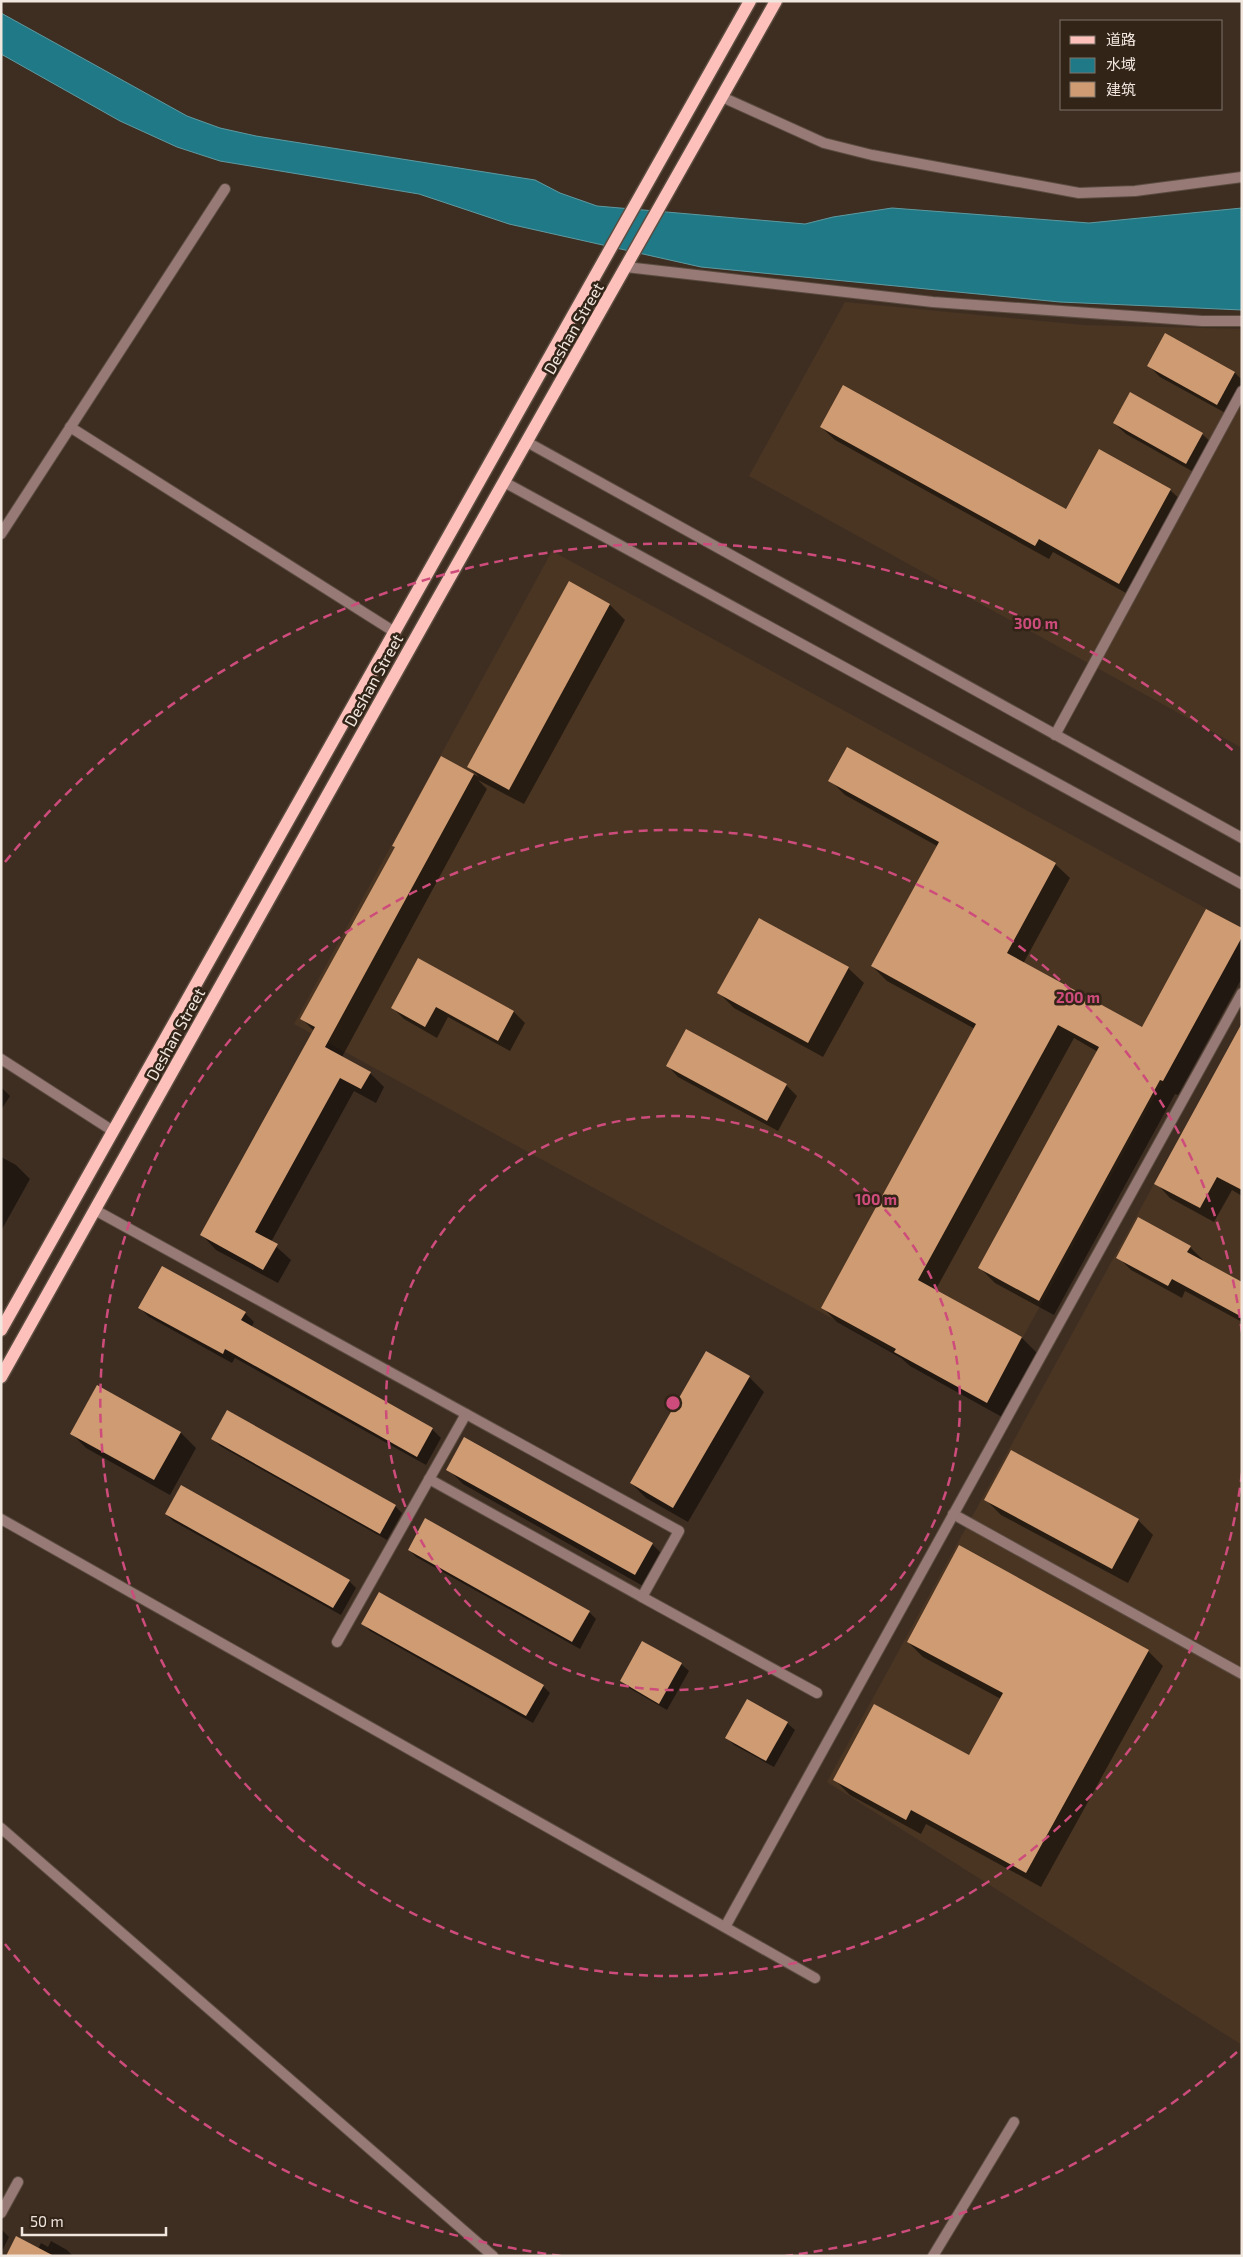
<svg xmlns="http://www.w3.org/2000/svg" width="1243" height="2257" font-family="'Exo 2','Noto Sans SC',sans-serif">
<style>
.built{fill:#4a3523}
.water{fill:#1f7987;stroke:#5e9aa1}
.shadow{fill:#0007}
.building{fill:#cf9b72}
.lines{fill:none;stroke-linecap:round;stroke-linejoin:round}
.lane-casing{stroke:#5b4c40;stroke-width:12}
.street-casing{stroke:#5b4c40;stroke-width:12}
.primary-casing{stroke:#5b4c40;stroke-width:15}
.lane{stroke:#977976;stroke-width:10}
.street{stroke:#977976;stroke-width:10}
.primary{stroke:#fdc0ba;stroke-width:12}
.ring{fill:none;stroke:#ce4c7c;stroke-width:2.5;stroke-dasharray:9 6}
.labels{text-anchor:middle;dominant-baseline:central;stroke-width:5;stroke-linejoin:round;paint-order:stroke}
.street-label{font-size:16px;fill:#f1e7df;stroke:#332418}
.centre{fill:#ce4c7c;stroke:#332418;stroke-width:2.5}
.ring-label{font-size:15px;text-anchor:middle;font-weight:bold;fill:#ce4c7c;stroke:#332418;stroke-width:5;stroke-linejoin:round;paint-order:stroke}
</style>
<rect width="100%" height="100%" fill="#3e2e22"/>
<g class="built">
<path d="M845,302L1084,325L1242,329V748L749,476Z"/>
<path d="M552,551L1242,928V937L987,1403L294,1024Z"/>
<path d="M1242,1023V2045L827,1782Z"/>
</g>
<path class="water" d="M1,13L187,116L220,128L256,136L535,180L560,193L597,206L805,224L833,217L892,208L1089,223L1242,208V310L1060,302L701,267L509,224L419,194L220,161L177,147L120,121L1,54Z"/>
<g class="shadow">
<path d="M1166,335L1235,373L1242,380V392L1229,415L1160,377L1149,366Z"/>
<path d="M1114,423L1202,434L1214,445L1197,474L1126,434Z"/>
<path d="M821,427L1067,511L1170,490L1184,503L1133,597L1053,552L1049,559L835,440Z"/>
<path d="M569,583L610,605L625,620L524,804L478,780L487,789L342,1057L370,1073L384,1087L376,1103L354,1091L271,1242L291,1260L278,1283L216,1250L202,1235L314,1031L302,1019L396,848L442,758L479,777L469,767Z"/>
<path d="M830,780L1055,864L1070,878L1023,964L1142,1029L1242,930V978L1178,1095L1175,1094L1054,1315L995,1283L980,1268L1098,1052L1074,1038L935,1291L1022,1338L1037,1353L1002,1417L910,1366L901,1358L837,1322L822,1307L975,1029L887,981L872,966L937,846L845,795Z"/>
<path d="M419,960L514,1012L525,1023L510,1051L448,1017L437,1038L404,1019L393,1008Z"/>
<path d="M848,968L864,983L823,1057L734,1008L719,993Z"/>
<path d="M667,1065L786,1085L797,1096L778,1131L678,1077Z"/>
<path d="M1,1087L10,1096L1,1110Z"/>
<path d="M1242,1146V1196L1232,1190L1214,1222L1170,1198L1156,1183Z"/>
<path d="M1,1157L16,1165L30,1179L1,1231Z"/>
<path d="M1190,1247L1203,1260L1202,1262L1242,1284V1322L1185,1291L1182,1298L1131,1270L1118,1257Z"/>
<path d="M140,1308L245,1313L254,1322L251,1328L432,1429L441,1438L426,1465L235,1358L232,1363L149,1317Z"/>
<path d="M749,1377L764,1392L688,1522L646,1498L631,1483Z"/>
<path d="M97,1387L181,1433L196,1448L170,1495L86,1448L71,1433Z"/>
<path d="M213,1439L395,1506L402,1513L387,1540L220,1446Z"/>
<path d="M448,1469L652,1544L667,1559L650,1590L463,1484Z"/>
<path d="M986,1500L1138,1520L1153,1535L1128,1583L1001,1515Z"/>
<path d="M166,1514L349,1581L356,1588L341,1615L173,1521Z"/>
<path d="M409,1550L589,1612L596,1619L580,1649L416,1557Z"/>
<path d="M363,1624L543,1686L550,1693L533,1723L370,1631Z"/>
<path d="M643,1642L681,1664L689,1671L667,1710L629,1688L621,1681Z"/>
<path d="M908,1642L1148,1651L1163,1666L1041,1887L926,1824L921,1834L850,1795L835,1780L969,1757L1001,1699L923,1657Z"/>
<path d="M787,1723L795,1730L774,1767L734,1745L726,1737Z"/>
<path d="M1,2229L9,2237L1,2253Z"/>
<path d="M51,2241L67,2250L73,2256H7L38,2249L41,2243L48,2247Z"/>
</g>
<g class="building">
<path d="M1165,333L1235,372L1217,405L1147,366Z"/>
<path d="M843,385L1066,509L1099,449L1171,489L1119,584L1039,539L1035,546L820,427Z"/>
<path d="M1130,392L1203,433L1186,464L1113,423Z"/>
<path d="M569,581L610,604L509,790L467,767Z"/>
<path d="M847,747L1056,863L1007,953L1142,1027L1206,909L1242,928V937L1163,1081L1160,1080L1039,1301L978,1268L1099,1047L1058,1025L918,1280L1022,1337L987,1403L894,1352L896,1349L821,1308L976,1024L871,966L939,842L828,781Z"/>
<path d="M441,756L474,774L325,1047L371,1072L361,1089L340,1078L255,1232L278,1244L263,1270L200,1235L315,1027L300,1019L395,847L392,846Z"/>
<path d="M759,918L849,967L808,1043L717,993Z"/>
<path d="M418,958L514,1011L498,1041L436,1007L425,1027L391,1008Z"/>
<path d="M1242,1023V1190L1217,1177L1200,1208L1154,1184Z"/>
<path d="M686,1029L787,1084L767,1121L666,1066Z"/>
<path d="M1138,1217L1191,1246L1187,1252L1242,1282V1317L1172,1279L1168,1286L1116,1258Z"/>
<path d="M162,1266L246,1312L241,1320L433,1428L417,1457L225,1349L223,1354L138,1308Z"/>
<path d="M706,1351L750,1376L673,1508L630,1483Z"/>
<path d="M97,1385L181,1432L154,1480L70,1434Z"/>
<path d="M227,1410L396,1505L380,1534L211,1439Z"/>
<path d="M464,1437L653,1543L635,1575L446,1470Z"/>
<path d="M1011,1450L1139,1519L1112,1569L984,1500Z"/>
<path d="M181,1485L350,1580L333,1608L165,1514Z"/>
<path d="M425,1518L590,1611L572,1642L408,1550Z"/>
<path d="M959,1545L1149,1650L1026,1873L911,1810L906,1820L833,1780L874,1704L969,1755L1003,1693L907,1642Z"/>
<path d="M379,1592L544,1685L526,1716L361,1624Z"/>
<path d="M642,1641L682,1663L659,1704L620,1681Z"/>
<path d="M747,1699L788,1722L766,1761L725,1738Z"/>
<path d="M16,2236L54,2256H6Z"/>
</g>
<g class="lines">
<defs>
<g id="lane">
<path d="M1055,735L1242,391"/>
<path d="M95,1210L679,1531L642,1597L817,1693"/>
<path d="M429,1479L642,1597"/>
<path d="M953,1514L1242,1674"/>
<path d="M337,1642L466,1414"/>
<path d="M1,2213L18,2182"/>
</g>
<g id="street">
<path d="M722,97L824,143L872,155L1079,193L1135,191L1242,177"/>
<path d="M626,267L933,302L1202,321H1242"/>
<path d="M70,427L393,631"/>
<path d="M527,442L1242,838"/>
<path d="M504,482L1242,884"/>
<path d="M1,534L225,189"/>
<path d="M1,1059L113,1131"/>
<path d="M1,1519L815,1978"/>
<path d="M1,1828L493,2256"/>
<path d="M725,1927L1242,993"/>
<path d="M933,2256L1014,2122"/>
</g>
<g id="primary">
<path d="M1,1330L750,1"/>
<path d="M1,1377L433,607L776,1"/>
</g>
</defs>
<use href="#lane" class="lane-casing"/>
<use href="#street" class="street-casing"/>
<use href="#primary" class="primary-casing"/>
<use href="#lane" class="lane"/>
<use href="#street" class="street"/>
<use href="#primary" class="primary"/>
</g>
<g class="ring">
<circle cx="673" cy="1403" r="287"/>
<path d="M1242 1473A573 573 0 1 1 1242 1333"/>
<path d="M1237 2052A860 860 0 0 1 785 2256M561 2256A860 860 0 0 1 5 1944M5 862A860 860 0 0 1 1237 754"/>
</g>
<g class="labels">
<g class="street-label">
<text transform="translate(573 328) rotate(-60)">Deshan Street</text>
<text transform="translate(373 680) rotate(-61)">Deshan Street</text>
<text transform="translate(175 1034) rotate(-61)">Deshan Street</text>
</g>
</g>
<circle cx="673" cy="1403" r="8" class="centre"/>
<g class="ring-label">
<text x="1036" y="629">300 m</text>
<text x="1078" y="1003">200 m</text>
<text x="876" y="1205">100 m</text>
</g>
<rect width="1243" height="2257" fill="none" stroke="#f1e7df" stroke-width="5"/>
<rect x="1060" y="20" width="162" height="90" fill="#332418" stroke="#7f7268"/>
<rect x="1070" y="36" width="25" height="8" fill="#fdc0ba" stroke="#7f7268"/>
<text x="1106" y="45" font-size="15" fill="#f1e7df">道路</text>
<rect x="1070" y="58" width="25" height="15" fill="#1f7987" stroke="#7f7268"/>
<text x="1106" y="70" font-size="15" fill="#f1e7df">水域</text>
<rect x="1070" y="82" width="25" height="15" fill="#cf9b72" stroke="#7f7268"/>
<text x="1106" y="95" font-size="15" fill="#f1e7df">建筑</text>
<path d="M22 2227v8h144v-8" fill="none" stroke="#f1e7df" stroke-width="2.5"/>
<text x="30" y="2227" font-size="15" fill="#f1e7df" stroke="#332418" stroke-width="4" paint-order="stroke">50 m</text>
</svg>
